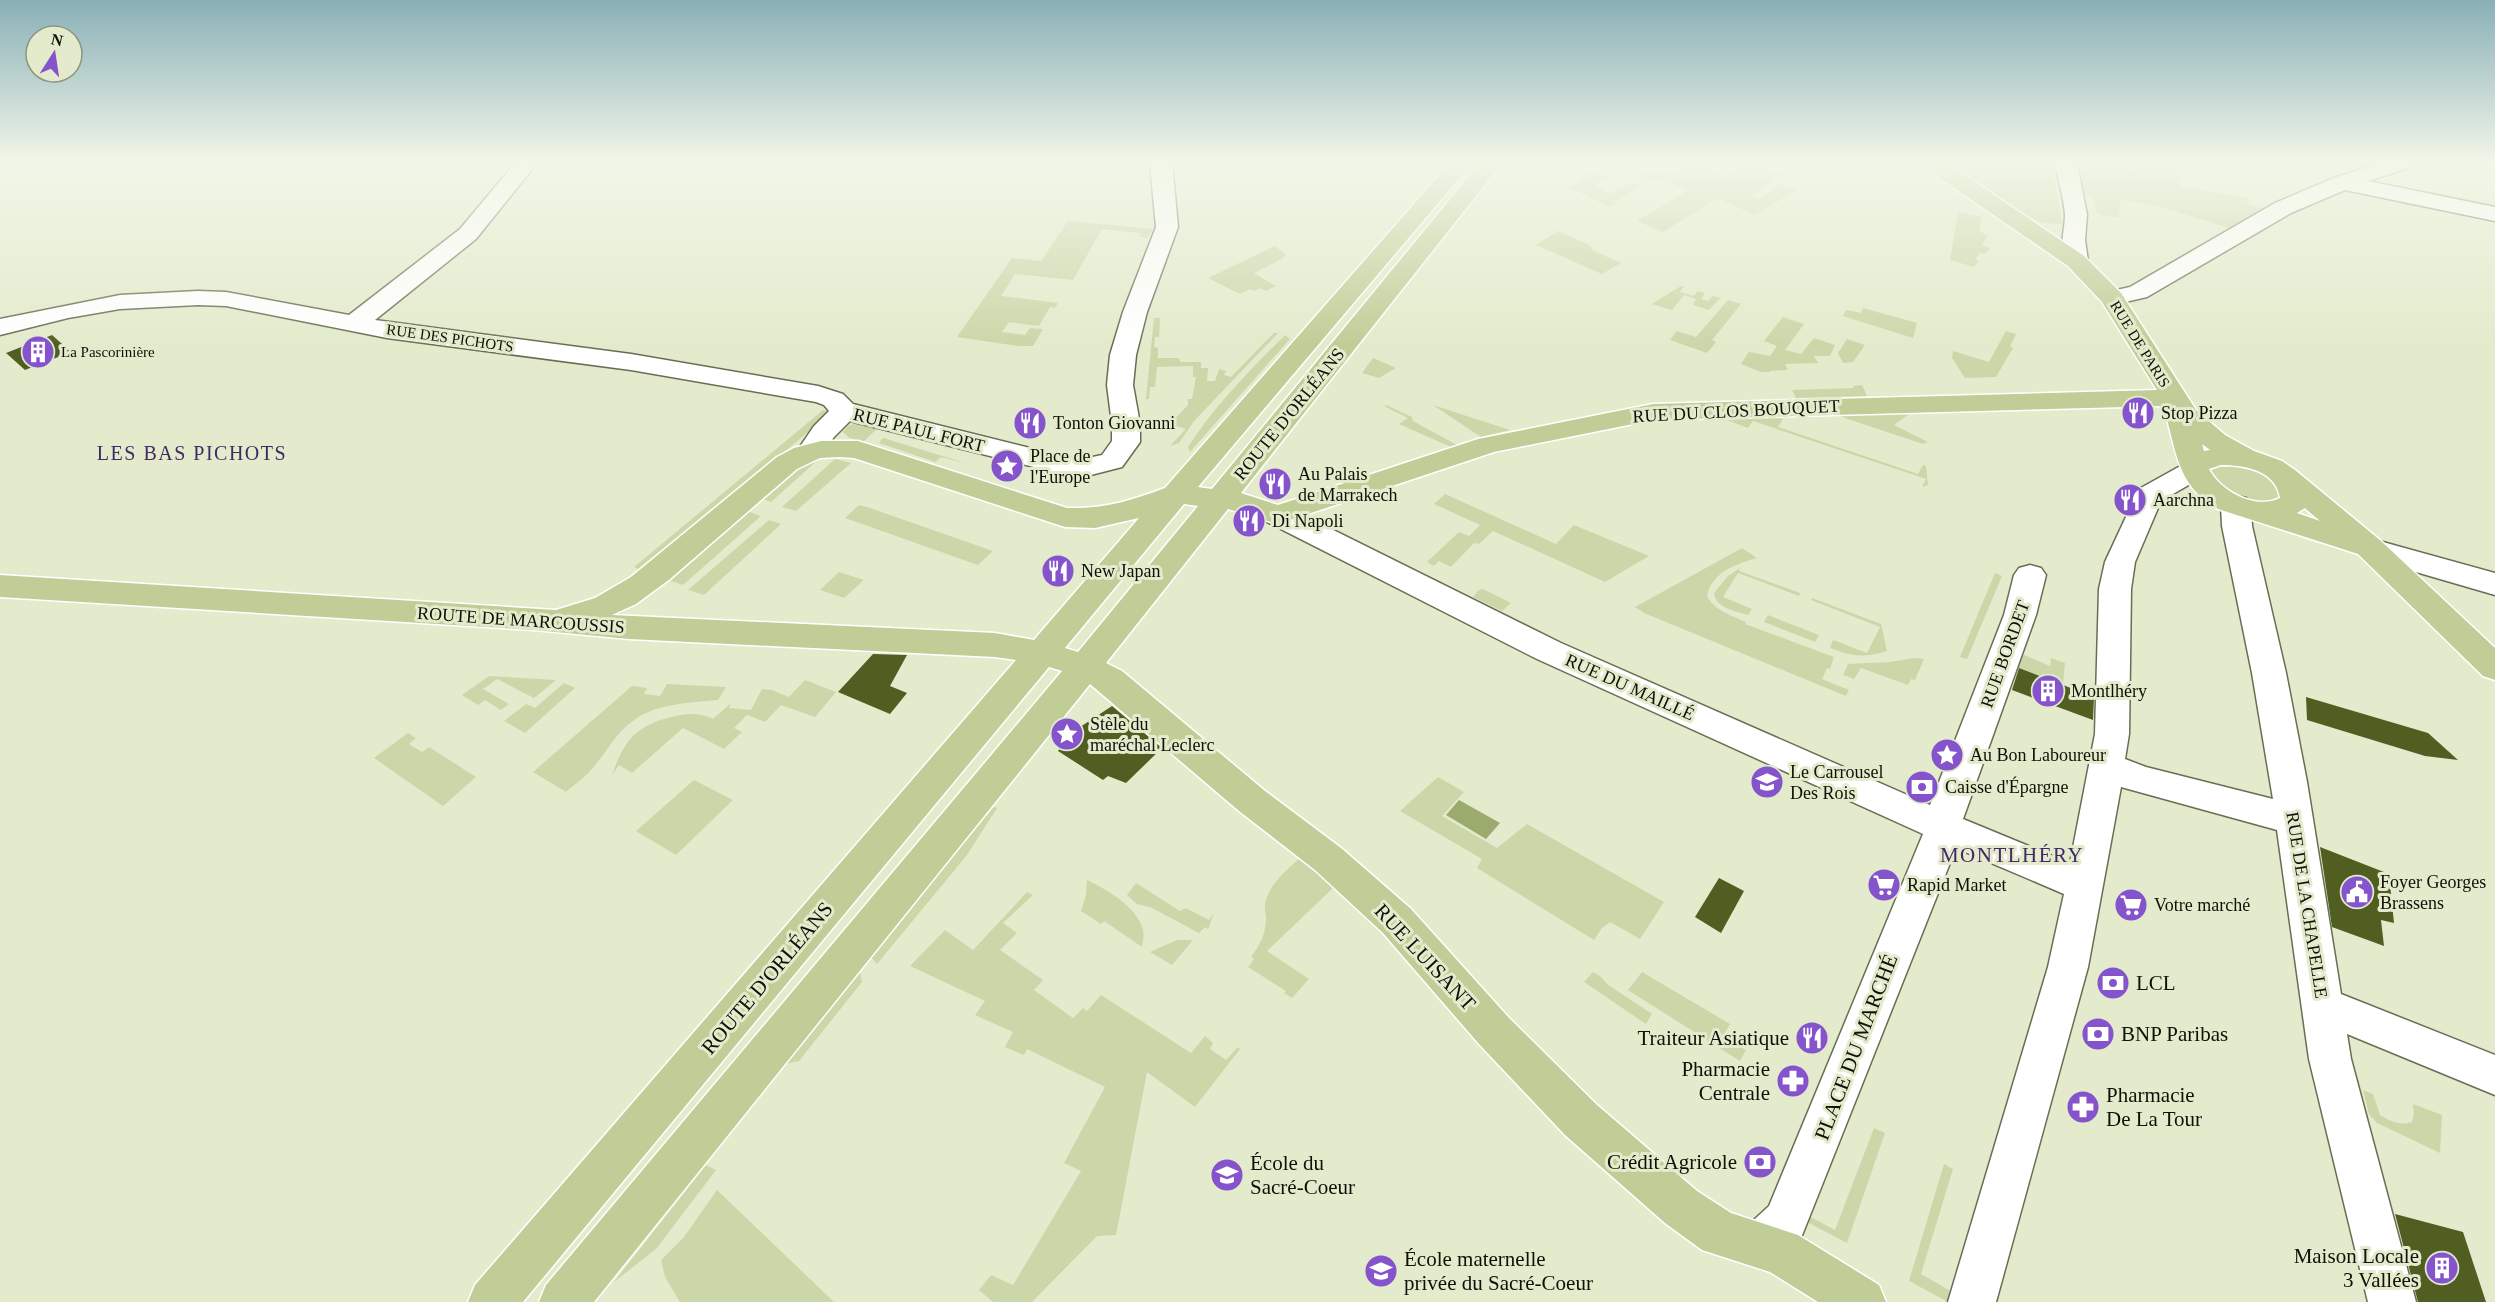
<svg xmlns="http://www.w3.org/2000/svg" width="2495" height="1302" font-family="'Times New Roman',serif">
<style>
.green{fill:#cbd7a9}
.water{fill:#9baa6d}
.building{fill:#515e22}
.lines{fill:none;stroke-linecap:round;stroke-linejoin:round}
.minor-casing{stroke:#676e53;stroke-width:3}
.major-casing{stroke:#fff;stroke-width:3}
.minor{fill:#fff;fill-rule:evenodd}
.major{fill:#c1cd97;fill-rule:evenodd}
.labels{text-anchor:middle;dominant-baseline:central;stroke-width:6;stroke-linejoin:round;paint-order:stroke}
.far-street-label{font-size:15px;fill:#0e1107;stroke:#e3ebcc}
.far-poi-label{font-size:15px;fill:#0e1107;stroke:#e3ebcc;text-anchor:start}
.street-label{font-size:18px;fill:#0e1107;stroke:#e3ebcc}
.poi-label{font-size:18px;fill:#0e1107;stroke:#e3ebcc;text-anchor:start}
.neighbourhood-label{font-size:20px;letter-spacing:1.5px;fill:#412963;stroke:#e3ebcc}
.quarter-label{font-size:21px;letter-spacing:1.5px;fill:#412963;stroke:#e3ebcc}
.near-street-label{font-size:21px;fill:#0e1107;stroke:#e3ebcc}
.near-poi-label{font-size:21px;fill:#0e1107;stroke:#e3ebcc;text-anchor:start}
</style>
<rect width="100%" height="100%" fill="#e3ebcc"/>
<g class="green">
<path d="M1752,163L1770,165L1766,168L1783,174L1752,195H1747L1760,200L1759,198L1782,185L1796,190L1755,215L1717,198L1663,232L1637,221L1688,191L1661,178L1653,182L1633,173L1643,169L1656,175C1671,169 1684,171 1700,165L1726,176Z"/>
<path d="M1947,163H2052L2062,224L2042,223L2029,217Z"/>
<path d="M2076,163H2101L2140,171V163H2187L2186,169H2181L2180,186L2247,198L2248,204L2264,209L2232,229L2162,207L2120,199L2119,218L2097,214L2093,197L2082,195Z"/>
<path d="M1590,169L1609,177L1593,185L1609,193L1635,183L1642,186L1615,201L1618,203L1610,207L1569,187L1580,182Z"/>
<path d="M1958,212L1982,217L1979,231L1988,236L1982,245L1990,248L1986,254L1980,253L1975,259L1979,261L1974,267L1950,260Z"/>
<path d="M1068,221L1153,229L1148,238L1139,237L1140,233L1102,229L1073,280L1015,274L1001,296L1058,303L1055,308L1050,307L1039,326L1009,322L1002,332L1025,335L1030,328L1043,329L1033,346H1018L957,337L1012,258L1041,261Z"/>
<path d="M1558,231L1591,246L1592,250L1621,263L1602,274L1536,245Z"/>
<path d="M1275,246L1286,255L1282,259L1254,273L1276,286L1266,291L1260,288L1254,291L1250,289L1240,294L1208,278Z"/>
<path d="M1681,286H1684L1680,292L1693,296L1698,291L1705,293L1701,299L1708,301L1713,296L1720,298L1709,310L1693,305L1696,299L1684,295L1672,310L1652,304Z"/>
<path d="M1728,300L1741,304L1712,340L1716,342L1707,353L1670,340L1677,331L1696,337Z"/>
<path d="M1863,308L1917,323L1913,338L1843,316L1846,310L1861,313Z"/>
<path d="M1783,317L1804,324L1785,350L1801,354L1814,338L1835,345L1830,356H1814L1818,363L1785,364L1788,370L1770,371L1771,372H1761L1741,364L1749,352L1770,356L1777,346L1764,341Z"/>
<path d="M1154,318H1160L1159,337H1155L1154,347L1158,348V358H1179L1180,362H1201V368H1208L1207,381H1215L1219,369L1226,371L1224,375L1231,377L1274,333H1278L1194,421L1179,443L1170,446L1186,429L1170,424L1188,405V399H1192L1196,377H1193V366L1157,367L1155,387H1150L1149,399H1146Z"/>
<path d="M2006,331L2016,334L2010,346L2013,348L1996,377L1965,378L1952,358L1953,351L1989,362Z"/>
<path d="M1285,335L1290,339L1190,452L1188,447C1215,405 1250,370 1285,335Z"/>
<path d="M1847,339L1865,345L1853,362L1843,363L1838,353Z"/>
<path d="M1373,358L1396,368L1379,378L1362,373Z"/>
<path d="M1862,385L1867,396L1796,398L1792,390L1854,388L1853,386Z"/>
<path d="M1386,405L1412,417L1413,421L1457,445L1451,447L1399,424L1408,418L1384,406Z"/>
<path d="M1433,405L1510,430L1481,437Z"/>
<path d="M823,410L827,411L828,415L643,571L634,567Z"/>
<path d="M1913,411L1894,425L1928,442L1923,444L1842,417L1838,414Z"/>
<path d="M1776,416L1783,419L1778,427L1918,474L1923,465L1926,466L1928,485L1922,487L1926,479L1753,421L1748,428L1721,418Z"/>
<path d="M857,423L880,426L862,443L848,437L843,432L848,426Z"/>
<path d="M883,438L969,464L941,457L935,462L879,443Z"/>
<path d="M819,459L771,502L761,498L792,467Z"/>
<path d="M835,459L851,463L796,511L782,507Z"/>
<path d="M2222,464L2254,467L2279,484L2280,496C2261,508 2213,496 2212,470Z"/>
<path d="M1445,494L1556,544L1574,525L1649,556L1605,582L1493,531L1479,544L1474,543L1451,567L1439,561L1434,566L1427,562L1459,532L1469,536L1480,525L1434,504Z"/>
<path d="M859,505L867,507L993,551L978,565L845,518Z"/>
<path d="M747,511L761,516L683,585L665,579Z"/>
<path d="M769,520L781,524L704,595L688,590Z"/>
<path d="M1742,548L1757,558C1736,564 1712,572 1707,596C1715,611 1731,615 1746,622L1745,624L1834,657L1830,669L1827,668L1822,679L1849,690L1846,696L1644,613L1635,607Z"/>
<path d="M1740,568L1739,571L1800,593L1799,596L1738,573L1723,597L1752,609L1748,615C1736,611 1715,608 1714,593L1728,576Z"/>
<path d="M839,572L864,580L844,598L820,590Z"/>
<path d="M1995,573L2002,576L1967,659L1960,657Z"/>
<path d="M1482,589H1483L1511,603L1502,611L1473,597L1479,590Z"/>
<path d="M1812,598L1881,624L1887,651C1863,658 1853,657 1830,648L1833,640L1867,653L1880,627L1811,600Z"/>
<path d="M1768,615L1819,635L1815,642L1764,622Z"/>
<path d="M2017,652L2050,666L2051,658L2065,663L2063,685L2012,665Z"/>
<path d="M1914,658L1924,659L1915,680L1911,679L1908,685L1861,668L1854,679L1843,675L1848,664L1890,662Z"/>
<path d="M489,676L556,680L534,698L497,679L483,689L509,704L501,710L485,700L478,705L462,695Z"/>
<path d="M805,680L836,692L815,717L781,705L765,722L747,715L734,728L742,732L724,749L683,728L632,773L619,765L612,775C625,738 638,724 676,716C688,713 702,713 713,719L731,703L729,708L751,710L762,689L772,690L789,697Z"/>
<path d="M564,683L575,688L525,733L504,721L526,704L535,708Z"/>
<path d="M667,684L726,687L718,700C690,703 656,703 633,721C614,734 606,754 591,770C584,778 574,785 566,792L533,772L632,686L647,688L644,694L660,696Z"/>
<path d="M408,733L416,738L409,744L422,752L429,747L476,777L443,806L374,758Z"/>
<path d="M1438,777L1464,792L1442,816L1497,848L1527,824L1664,902L1640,939L1610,922L1602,928L1594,940L1477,868L1482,859L1400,811Z"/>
<path d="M694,780L733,800L676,855L636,831Z"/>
<path d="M994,807L997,808L967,855L877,964L870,956Z"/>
<path d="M1299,859L1334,887L1267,951L1309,979L1292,998L1284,993L1286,991L1248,967L1254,959L1251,957C1260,945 1266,934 1266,918C1266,914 1264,908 1265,904C1269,885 1285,871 1299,859Z"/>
<path d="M1087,880C1106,889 1135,906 1142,927C1145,934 1143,940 1142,947L1104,921L1101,924L1081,911L1086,895Z"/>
<path d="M1136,883L1180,911L1186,908L1209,920L1214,913L1208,929L1205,927L1199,933L1150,907L1137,904L1127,895Z"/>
<path d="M1027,892L1033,895L1003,923L1017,933L1000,950L1043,980L1034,990L1073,1018L1083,1008L1087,1011L1101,995L1191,1053L1205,1036L1213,1043L1210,1049L1226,1060L1238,1047L1240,1049L1195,1107L1147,1072L1116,1235L1097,1236L1032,1302H993L979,1290L991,1275L1013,1285L1081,1171L1064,1163L1105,1087L1027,1049L1024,1055L1005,1047L1013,1032L975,1015L985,1001L910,966L945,930L973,950Z"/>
<path d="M1177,940H1193L1172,965L1150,952Z"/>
<path d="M860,972L862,982L799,1061L785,1064Z"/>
<path d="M1593,972L1600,976L1607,984L1652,1014L1646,1024L1584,982Z"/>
<path d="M1642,972L1730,1024L1723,1036L1746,1050L1740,1061L1628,990Z"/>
<path d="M2363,1090L2373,1094L2380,1115C2391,1121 2399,1126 2412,1122L2414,1114L2413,1104L2442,1115L2440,1153L2377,1123L2369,1114Z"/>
<path d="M1874,1128L1885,1133L1847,1243L1803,1220L1805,1214L1835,1230Z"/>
<path d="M1944,1164L1953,1169L1921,1274L1956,1294L1948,1302L1909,1281Z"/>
<path d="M706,1165L716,1170L656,1249L614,1282Z"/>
<path d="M717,1190L834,1302H680L665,1277L661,1260L684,1237Z"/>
</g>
<path class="water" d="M1459,800L1500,823L1486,839L1446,815Z"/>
<g class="building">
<path d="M52,335L71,352L25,370L6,353Z"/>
<path d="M873,654L907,655L890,686L907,693L890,714L838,692Z"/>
<path d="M2019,668L2094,697L2093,720L2012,690Z"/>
<path d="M2306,697L2428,733L2458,760L2425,756L2307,720Z"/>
<path d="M1112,706L1162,748L1126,783L1108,776L1103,780L1058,751L1071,733Z"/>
<path d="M2320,847L2389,874L2394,923L2381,920L2384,946L2332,927Z"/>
<path d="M1719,878L1744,891L1721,933L1695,917Z"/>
<path d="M2395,1214L2463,1232L2486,1302H2418Z"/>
</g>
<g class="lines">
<defs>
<g id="minor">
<path d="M515,163H537L476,239L375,320L631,354L818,386L843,394L853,404L1066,457L1083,459L1102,455L1112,441V424L1107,385L1110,355L1123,312L1156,227L1150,163H1172L1178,227L1147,312L1136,355L1133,385L1140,424V442L1122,467L1083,477L1066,475L850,421L834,437L821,457L811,460L801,457L797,451L814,426L829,411L824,405L816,402L631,370L387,338L226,306L198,305L120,309L68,318L0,335V319L120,295L198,291L226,292L349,315L460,229Z"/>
<path d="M2055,163H2077L2087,215L2085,240L2088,261L2084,266L2076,268L2068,266C2057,250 2065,232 2065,215C2064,198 2058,180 2055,163Z"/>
<path d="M2380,163H2411L2408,168L2368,181L2495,207V221L2345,190L2291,213L2147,297L2112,305L2103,303L2100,298L2103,293L2130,287L2275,203L2334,178Z"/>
<path d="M2194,461L2204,464L2208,470L2204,476L2161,501L2135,562L2131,589L2129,734L2125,759L2146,767L2273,799L2252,673L2222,526L2221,505L2226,498L2236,496L2246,498L2251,505L2252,526L2286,673L2307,782L2341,994L2495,1055V1095L2347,1034L2351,1059L2416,1302H2368L2309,1059L2277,830L2121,787L2088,967L1996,1302H1948L2048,967L2064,894L1956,848L1801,1238L1779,1262L1762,1269L1745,1262L1738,1245L1745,1228L1769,1206L1923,834L1537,659L1267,522L1263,515L1267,508L1278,506L1289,508L1561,643L1930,805L2004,615L2014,575L2019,568L2030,565L2041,568L2046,575L2036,615L1963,819L2070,863L2095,734L2099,589L2105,562L2139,489L2184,464Z"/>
<path d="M2372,539L2495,573V595L2361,556L2357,549L2361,542Z"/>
</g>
<path id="major" d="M1450,163H1472L1198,487L1212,489L1480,163H1502L1241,493L1278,505L1478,439L1653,404L2157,390L2102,302L2068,266L1925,168L1922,163H1947L2084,256L2121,293L2196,410L2225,435L2254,451L2282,461L2295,470L2381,541L2495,648V680L2483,676L2358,554L2218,509C2175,485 2177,449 2163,406L1653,420L1494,452L1278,524L1228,509L1106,663L1122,671L1265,791L1341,848L1411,909L1509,1018L1597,1105L1697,1191L1731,1213L1798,1235L1879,1285L1886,1302H1818L1770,1272L1702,1250L1665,1223L1565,1135L1479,1044L1383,933L1315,870L1239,811L1090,684L594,1302H539L546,1285L1062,671L1049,667L523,1302H468L475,1285L1016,660L995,657L629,639L534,630L0,597V575L556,610L595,598L631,577L777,457L794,448L821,441H858L1067,508C1104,509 1130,501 1165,488ZM2202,444L2210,450L2204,451ZM839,457L854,458L1065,527L1095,528L1139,518L1034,640L995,633L612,615L636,604L670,579L797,469L820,458ZM2221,465C2244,465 2276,470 2280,498C2256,510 2221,492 2209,469ZM1184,504L1198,506L1078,652L1065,648ZM2305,508L2307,510L2320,521L2297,513Z"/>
</defs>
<use href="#minor" class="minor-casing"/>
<use href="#major" class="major-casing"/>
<use href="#minor" class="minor"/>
<use href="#major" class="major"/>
</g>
<linearGradient id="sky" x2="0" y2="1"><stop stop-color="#89b0b7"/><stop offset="0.47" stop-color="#f2f6e8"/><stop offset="1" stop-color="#f2f6e8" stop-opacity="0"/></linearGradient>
<rect width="2495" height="345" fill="url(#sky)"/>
<defs>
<symbol id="building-disc" viewBox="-11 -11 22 22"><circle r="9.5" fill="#8553cb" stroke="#e3ebcc"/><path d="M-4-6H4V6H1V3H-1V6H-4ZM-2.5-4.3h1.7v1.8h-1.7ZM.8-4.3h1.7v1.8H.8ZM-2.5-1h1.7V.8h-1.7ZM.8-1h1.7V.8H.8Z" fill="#fff"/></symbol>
<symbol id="restaurant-disc" viewBox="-11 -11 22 22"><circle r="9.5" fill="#8553cb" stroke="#e3ebcc"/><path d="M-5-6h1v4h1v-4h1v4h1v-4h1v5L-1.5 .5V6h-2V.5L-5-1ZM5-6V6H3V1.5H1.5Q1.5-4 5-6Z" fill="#fff"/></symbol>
<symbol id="sight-disc" viewBox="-11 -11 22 22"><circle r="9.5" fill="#8553cb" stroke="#e3ebcc"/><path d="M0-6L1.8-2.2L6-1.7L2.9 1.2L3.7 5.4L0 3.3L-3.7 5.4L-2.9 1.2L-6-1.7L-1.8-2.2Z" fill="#fff"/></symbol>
<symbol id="school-disc" viewBox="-11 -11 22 22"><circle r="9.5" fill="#8553cb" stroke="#e3ebcc"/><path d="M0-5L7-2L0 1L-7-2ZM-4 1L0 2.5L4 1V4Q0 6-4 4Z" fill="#fff"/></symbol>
<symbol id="bank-disc" viewBox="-11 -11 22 22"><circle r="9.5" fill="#8553cb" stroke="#e3ebcc"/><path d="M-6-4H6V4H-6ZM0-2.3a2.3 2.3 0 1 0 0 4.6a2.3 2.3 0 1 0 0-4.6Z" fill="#fff"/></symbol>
<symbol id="supermarket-disc" viewBox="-11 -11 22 22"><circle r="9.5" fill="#8553cb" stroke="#e3ebcc"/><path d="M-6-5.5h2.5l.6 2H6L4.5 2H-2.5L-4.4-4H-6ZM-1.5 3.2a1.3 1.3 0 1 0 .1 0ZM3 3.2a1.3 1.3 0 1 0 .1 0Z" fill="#fff"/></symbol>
<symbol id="civic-disc" viewBox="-11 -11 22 22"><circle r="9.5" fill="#8553cb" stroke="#e3ebcc"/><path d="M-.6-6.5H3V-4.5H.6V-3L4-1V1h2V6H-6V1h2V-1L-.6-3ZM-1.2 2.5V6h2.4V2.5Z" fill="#fff"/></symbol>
<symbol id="pharmacy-disc" viewBox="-11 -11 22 22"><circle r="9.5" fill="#8553cb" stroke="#e3ebcc"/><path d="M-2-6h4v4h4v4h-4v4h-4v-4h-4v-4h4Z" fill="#fff"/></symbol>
</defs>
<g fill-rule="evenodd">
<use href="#building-disc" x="19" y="333" width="38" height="38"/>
<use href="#restaurant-disc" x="2119" y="394" width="38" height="38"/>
<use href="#restaurant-disc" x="1011" y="404" width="38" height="38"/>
<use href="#sight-disc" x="988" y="447" width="38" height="38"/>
<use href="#restaurant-disc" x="1256" y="465" width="38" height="38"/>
<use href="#restaurant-disc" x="2111" y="481" width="38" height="38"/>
<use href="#restaurant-disc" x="1230" y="502" width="38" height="38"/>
<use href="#restaurant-disc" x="1039" y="552" width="38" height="38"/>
<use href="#building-disc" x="2029" y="672" width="38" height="38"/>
<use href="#sight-disc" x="1048" y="715" width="38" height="38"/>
<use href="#sight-disc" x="1928" y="736" width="38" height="38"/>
<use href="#school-disc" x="1748" y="763" width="38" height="38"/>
<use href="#bank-disc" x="1903" y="768" width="38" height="38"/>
<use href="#supermarket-disc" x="1865" y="866" width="38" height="38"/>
<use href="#civic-disc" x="2338" y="873" width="38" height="38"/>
<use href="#supermarket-disc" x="2112" y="886" width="38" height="38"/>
<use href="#bank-disc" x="2094" y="964" width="38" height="38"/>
<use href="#bank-disc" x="2079" y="1015" width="38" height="38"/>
<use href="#restaurant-disc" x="1793" y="1019" width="38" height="38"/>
<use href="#pharmacy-disc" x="1774" y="1062" width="38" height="38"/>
<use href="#pharmacy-disc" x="2064" y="1088" width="38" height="38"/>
<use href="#bank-disc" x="1741" y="1143" width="38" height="38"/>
<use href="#school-disc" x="1208" y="1156" width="38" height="38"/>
<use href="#building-disc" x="2423" y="1249" width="38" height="38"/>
<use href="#school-disc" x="1362" y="1252" width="38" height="38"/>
</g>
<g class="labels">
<g class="far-street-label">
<text transform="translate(450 338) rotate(8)">RUE DES PICHOTS</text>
<text transform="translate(2140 344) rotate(58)">RUE DE PARIS</text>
</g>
<g class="far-poi-label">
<text x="61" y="352">La Pascorinière</text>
</g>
<g class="street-label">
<text transform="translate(1736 411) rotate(-3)">RUE DU CLOS BOUQUET</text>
<text transform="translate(1289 414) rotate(-51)">ROUTE D'ORLÉANS</text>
<text transform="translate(919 430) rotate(14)">RUE PAUL FORT</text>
<text transform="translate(521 620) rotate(4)">ROUTE DE MARCOUSSIS</text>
<text transform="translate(2005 654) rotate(-70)">RUE BORDET</text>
<text transform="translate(1630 687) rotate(24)">RUE DU MAILLÉ</text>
<text transform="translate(2307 905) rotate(81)">RUE DE LA CHAPELLE</text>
</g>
<g class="poi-label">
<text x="2161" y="413">Stop Pizza</text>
<text x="1053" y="423">Tonton Giovanni</text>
<text x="1030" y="456">Place de<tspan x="1030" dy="21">l'Europe</tspan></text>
<text x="1298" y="474">Au Palais<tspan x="1298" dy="21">de Marrakech</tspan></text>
<text x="2153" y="500">Aarchna</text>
<text x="1272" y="521">Di Napoli</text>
<text x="1081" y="571">New Japan</text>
<text x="2071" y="691">Montlhéry</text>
<text x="1090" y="724">Stèle du<tspan x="1090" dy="21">maréchal Leclerc</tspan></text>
<text x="1970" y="755">Au Bon Laboureur</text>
<text x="1790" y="772">Le Carrousel<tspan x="1790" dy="21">Des Rois</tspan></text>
<text x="1945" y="787">Caisse d'Épargne</text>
<text x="2380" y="882">Foyer Georges<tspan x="2380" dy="21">Brassens</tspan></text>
<text x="1907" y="885">Rapid Market</text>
<text x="2154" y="905">Votre marché</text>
</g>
<g class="neighbourhood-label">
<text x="192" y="453">LES BAS PICHOTS</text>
</g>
<g class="quarter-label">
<text x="2012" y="855">MONTLHÉRY</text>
</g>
<g class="near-street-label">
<text transform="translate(1425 957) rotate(47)">RUE LUISANT</text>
<text transform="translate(767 978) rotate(-50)">ROUTE D'ORLÉANS</text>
<text transform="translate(1856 1047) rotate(-69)">PLACE DU MARCHÉ</text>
</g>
<g class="near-poi-label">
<text x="2136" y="983">LCL</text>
<text x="2121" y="1034">BNP Paribas</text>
<text x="1789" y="1038" text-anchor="end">Traiteur Asiatique</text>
<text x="1770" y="1069" text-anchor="end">Pharmacie<tspan x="1770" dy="24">Centrale</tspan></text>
<text x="2106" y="1095">Pharmacie<tspan x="2106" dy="24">De La Tour</tspan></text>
<text x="1737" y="1162" text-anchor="end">Crédit Agricole</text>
<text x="1250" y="1163">École du<tspan x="1250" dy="24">Sacré-Coeur</tspan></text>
<text x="2419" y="1256" text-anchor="end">Maison Locale<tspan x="2419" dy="24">3 Vallées</tspan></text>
<text x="1404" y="1259">École maternelle<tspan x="1404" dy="24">privée du Sacré-Coeur</tspan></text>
</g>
</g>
<g transform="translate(54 54) rotate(12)"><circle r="28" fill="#e3ebcc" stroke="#8e947d" stroke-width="1.5"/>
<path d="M0-4.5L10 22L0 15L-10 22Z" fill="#8553cb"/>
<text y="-9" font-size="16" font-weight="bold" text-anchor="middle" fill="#0e1107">N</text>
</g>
</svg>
